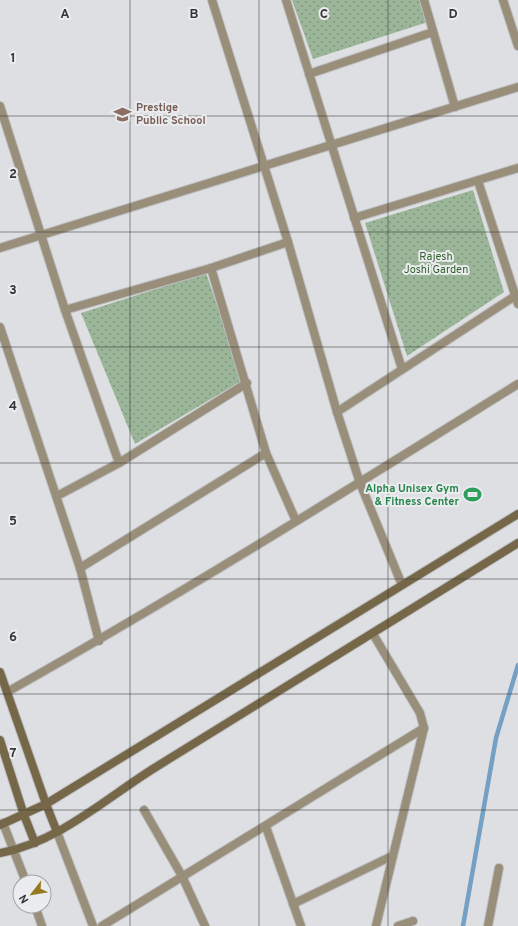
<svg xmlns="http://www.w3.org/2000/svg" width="518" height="926" font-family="Overpass,sans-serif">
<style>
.park{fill:url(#park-dots)}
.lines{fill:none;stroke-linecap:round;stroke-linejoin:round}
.stream{stroke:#73a0c3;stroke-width:4.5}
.minor-casing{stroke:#bcbdc0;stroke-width:10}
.secondary-casing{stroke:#bcbdc0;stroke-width:10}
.minor{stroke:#988e79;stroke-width:8}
.secondary{stroke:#756748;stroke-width:8}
.grid{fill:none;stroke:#363638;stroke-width:1;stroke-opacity:0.55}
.labels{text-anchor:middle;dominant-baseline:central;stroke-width:4;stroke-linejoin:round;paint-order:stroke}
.education-label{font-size:11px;font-weight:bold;fill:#785e54;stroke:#ebecef;text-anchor:start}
.park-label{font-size:11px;fill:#30632c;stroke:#ebecef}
.leisure-label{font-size:11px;font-weight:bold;fill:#27864d;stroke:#ebecef;text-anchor:end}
.grid-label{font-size:13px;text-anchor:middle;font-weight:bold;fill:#363638;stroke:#ebecef;stroke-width:4;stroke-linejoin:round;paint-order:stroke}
</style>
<defs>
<pattern id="park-dots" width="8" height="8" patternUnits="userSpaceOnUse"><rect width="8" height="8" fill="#9bb598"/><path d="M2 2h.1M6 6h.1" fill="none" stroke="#7f947d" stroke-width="1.8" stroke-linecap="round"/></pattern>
</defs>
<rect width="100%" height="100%" fill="#dedfe2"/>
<g class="park">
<path d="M292,0H422L428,22L313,59Z"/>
<path d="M473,190L504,292L407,356L365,223Z"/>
<path d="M206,273L243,380L135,444L81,313Z"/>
</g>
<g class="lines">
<path class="stream" d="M463,926L496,738L518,665"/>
<defs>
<g id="minor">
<path d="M212,0L288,242L337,412L360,483L402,585"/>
<path d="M286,0L402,369"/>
<path d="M424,0L455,107"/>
<path d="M503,0L518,46"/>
<path d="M309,74L433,32"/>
<path d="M0,106L65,310L119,463"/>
<path d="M478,181L518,304"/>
<path d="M354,218L518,168"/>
<path d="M0,248L518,87"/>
<path d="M211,268L266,453L296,521"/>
<path d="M65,310L211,268L288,242"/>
<path d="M0,327L80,568L99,641"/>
<path d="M337,412L515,296"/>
<path d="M57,496L119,463L247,383"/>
<path d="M80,568L266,453"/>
<path d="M373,634L420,713L424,728L376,926"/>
<path d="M7,692C180,595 349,489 518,384"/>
<path d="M144,810L182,876L205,926"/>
<path d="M3,823L26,882"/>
<path d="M266,827L301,926"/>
<path d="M57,832L93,926"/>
<path d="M293,904L392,856"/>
<path d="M35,906L42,926"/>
<path d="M102,926L424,728"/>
<path d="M398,926L413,921"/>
<path d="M488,926L499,868"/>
</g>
<g id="secondary">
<path d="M0,672L46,804L57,832"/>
<path d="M0,740L24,815L35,843"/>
<path d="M0,825L46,804L518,514"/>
<path d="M0,853C59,842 106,798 156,767C277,693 397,617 518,543"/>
</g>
</defs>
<use href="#minor" class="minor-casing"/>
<use href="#secondary" class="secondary-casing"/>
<use href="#minor" class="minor"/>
<use href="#secondary" class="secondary"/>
</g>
<path class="grid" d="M130,0V926M259,0V926M388,0V926M0,116H518M0,232H518M0,347H518M0,463H518M0,579H518M0,694H518M0,810H518"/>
<defs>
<symbol id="school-bare" viewBox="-9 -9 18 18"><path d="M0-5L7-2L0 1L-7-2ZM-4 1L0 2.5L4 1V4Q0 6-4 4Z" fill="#8d6e63" stroke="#ebecef" stroke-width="2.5" paint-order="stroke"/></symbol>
<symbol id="stadium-bare" viewBox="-9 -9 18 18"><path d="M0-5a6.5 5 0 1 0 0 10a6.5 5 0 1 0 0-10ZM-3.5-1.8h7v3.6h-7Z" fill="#2e9e5b" stroke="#ebecef" stroke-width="2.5" paint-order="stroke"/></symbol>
</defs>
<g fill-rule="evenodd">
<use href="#school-bare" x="110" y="102" width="25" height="25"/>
<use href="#stadium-bare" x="460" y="482" width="25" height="25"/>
</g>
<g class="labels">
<g class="education-label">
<text x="136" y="108">Prestige<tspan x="136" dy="13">Public School</tspan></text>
</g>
<g class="park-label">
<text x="436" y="257">Rajesh<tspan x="436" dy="13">Joshi Garden</tspan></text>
</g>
<g class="leisure-label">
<text x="459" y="489">Alpha Unisex Gym<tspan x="459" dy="13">&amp; Fitness Center</tspan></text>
</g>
</g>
<g class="grid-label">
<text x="65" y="18">A</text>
<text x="194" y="18">B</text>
<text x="324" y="18">C</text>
<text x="453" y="18">D</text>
<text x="13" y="62">1</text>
<text x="13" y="178">2</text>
<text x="13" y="294">3</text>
<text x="13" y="410">4</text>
<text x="13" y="525">5</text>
<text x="13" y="641">6</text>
<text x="13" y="757">7</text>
</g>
<g transform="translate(32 894) rotate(239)"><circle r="19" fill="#ebecef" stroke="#a3a3a6"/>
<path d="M0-3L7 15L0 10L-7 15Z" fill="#977921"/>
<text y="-6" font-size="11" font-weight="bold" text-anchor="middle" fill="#363638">N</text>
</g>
</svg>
